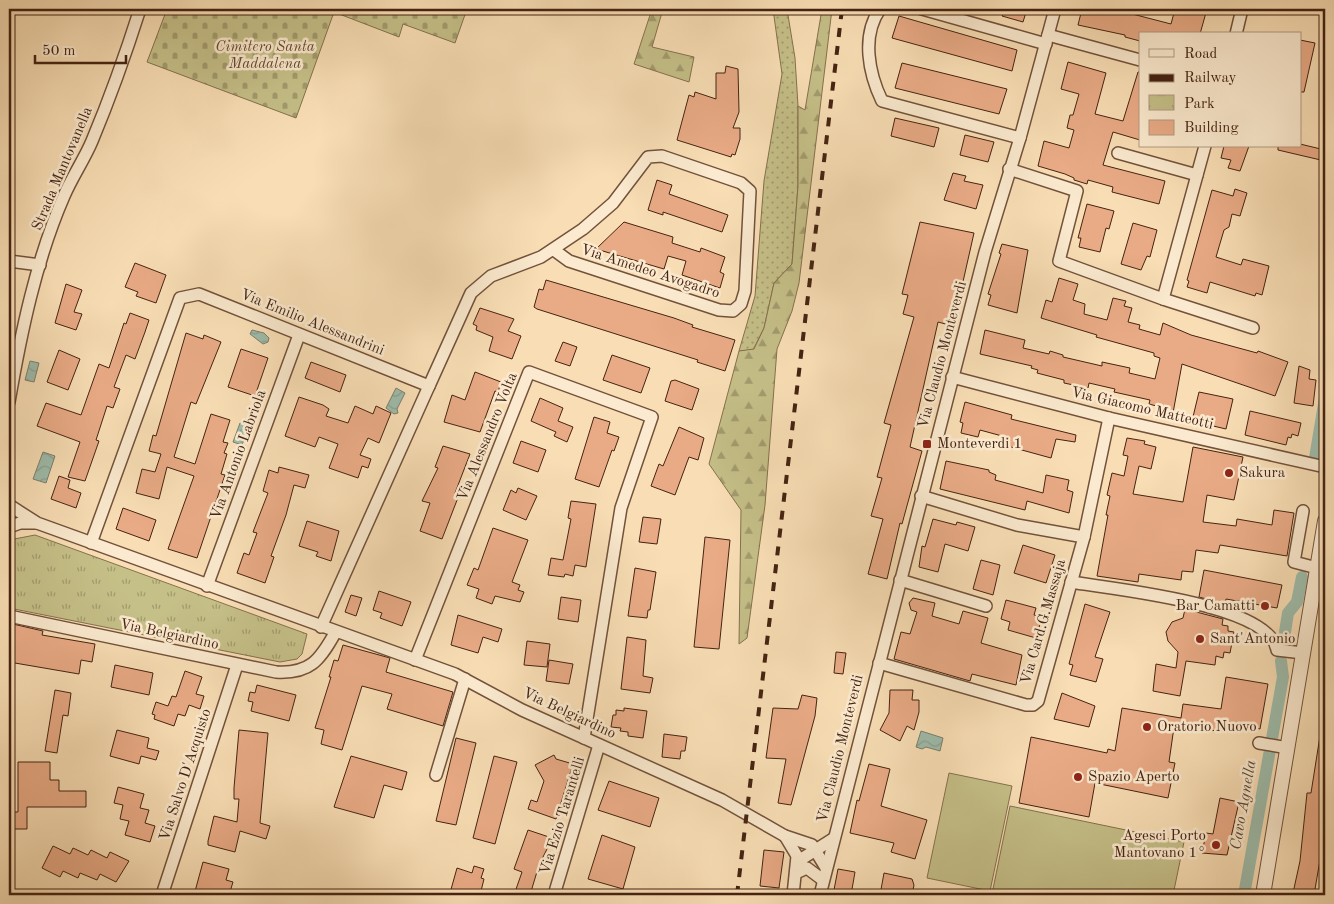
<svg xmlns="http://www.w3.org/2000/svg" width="1334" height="904" font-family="'Old Standard TT',serif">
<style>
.grass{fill:url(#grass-dots);stroke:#85714d}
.forest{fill:url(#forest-firs);stroke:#85714d}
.cemetery{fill:url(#cemetery-stones);stroke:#85714d}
.park{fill:url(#park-tufts);stroke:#85714d}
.pitch{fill:#c5bf88;stroke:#85714d}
.water{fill:url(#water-waves);stroke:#7a7f6e}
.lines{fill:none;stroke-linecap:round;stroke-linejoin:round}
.canal{stroke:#9ebcab;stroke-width:12}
.building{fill:#e9ab86;stroke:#452312}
.minor-casing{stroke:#72523b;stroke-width:14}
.tertiary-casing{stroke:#72523b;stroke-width:16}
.minor{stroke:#fbeacf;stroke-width:11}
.tertiary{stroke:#fbeacf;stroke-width:14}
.rail{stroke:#452312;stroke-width:4;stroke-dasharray:9 9;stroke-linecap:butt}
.poi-dot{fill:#8f2418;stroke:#fbeacf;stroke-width:2}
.labels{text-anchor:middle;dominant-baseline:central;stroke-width:5;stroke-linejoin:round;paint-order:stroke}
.park-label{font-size:15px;font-style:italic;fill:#654a30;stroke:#fbeacf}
.street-label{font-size:15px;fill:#452312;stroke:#fbeacf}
.poi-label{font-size:15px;fill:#452312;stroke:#fbeacf;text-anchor:start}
.water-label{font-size:16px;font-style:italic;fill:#5b4938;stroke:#fbeacf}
</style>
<defs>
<pattern id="grass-dots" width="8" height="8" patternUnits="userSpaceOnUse" patternTransform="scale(1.25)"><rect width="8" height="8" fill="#c5bf88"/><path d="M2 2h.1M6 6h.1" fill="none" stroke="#a29b6e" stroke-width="1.8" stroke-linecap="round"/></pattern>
<pattern id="forest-firs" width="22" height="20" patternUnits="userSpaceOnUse" patternTransform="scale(1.25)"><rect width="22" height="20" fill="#c5bf88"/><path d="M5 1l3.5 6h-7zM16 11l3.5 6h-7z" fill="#a29b6e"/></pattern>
<pattern id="cemetery-stones" width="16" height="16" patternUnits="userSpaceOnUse" patternTransform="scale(1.25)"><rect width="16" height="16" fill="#c5bf88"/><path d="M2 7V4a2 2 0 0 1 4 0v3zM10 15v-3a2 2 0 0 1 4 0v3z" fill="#a29b6e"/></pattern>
<pattern id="park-tufts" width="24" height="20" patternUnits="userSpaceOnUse" patternTransform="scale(1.25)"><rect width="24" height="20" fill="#c5bf88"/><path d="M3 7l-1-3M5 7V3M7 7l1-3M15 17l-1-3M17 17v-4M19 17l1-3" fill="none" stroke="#a29b6e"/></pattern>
<pattern id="water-waves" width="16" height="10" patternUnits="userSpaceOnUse" patternTransform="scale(1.25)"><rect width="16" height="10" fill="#9ebcab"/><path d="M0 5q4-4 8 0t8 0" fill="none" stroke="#89a192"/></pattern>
</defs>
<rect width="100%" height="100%" fill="#f9deb5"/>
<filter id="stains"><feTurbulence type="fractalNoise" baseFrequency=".004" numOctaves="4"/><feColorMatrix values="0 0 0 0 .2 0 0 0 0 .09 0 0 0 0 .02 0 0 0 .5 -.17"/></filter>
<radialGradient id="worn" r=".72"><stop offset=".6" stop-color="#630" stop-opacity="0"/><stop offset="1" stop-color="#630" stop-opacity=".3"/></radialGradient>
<path class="grass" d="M773,9H787L795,58L798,106V186L792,264L774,283L764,328L753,350L739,351L755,296L764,181L782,74Z"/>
<g class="forest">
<path d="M652,9H663L652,47L694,57L689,82L634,64Z"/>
<path d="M822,9H832L799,283L792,311L777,349L765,505L747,638L739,644L741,510L709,464L739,351L754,349L764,328L774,283L792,264L798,186V106L805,110Z"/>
</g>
<path class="cemetery" d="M167,9H467L455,43L403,24L399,37L334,12L296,118L147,62Z"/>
<path class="park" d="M35,535L307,634L302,654L297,659L280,662L9,608V540Z"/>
<g class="pitch">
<path d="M949,773L1012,786L990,891L927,878Z"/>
<path d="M1010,806L1184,842L1173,895L992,894Z"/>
</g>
<g class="water">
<path d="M252,330L264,333L269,338L268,342L263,344L250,334Z"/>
<path d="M30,361L39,363L34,382L25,380Z"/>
<path d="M396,388L405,393L397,409L398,413L394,414L386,408Z"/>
<path d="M240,423L249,426L242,445L233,442Z"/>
<path d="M43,452L55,456L46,483L33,479Z"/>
<path d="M921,731L943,738L940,751L926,747L922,749L916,747Z"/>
</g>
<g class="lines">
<g class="canal">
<path d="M1315,458L1325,398"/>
<path d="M1285,632L1288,613L1297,602L1302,577"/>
<path d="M1244,895L1283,677L1281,661"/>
</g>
</g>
<g class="building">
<path d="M1005,9H1027L1023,22L1002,16Z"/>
<path d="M1082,9H1113L1171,24L1175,9H1207L1200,34H1140V41L1125,37V35L1078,25Z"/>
<path d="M899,16L1017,50L1012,71L892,38Z"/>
<path d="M1300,40L1315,43L1304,92H1300Z"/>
<path d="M1068,62L1106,73L1095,114L1123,121L1138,72H1140V140L1113,132L1103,165L1165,181L1159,204L1112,192L1113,187L1088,180L1087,184L1074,180V178L1065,174L1038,166L1044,141L1069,148L1074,130L1067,128L1070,115H1073L1079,94L1061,89Z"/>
<path d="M902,63L1007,89L999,114L895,88Z"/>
<path d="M726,66L738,69L739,112L733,128H740V139L735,155L732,154L731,157L677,140L689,95L694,97L695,92L716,99V73H725Z"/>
<path d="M895,118L939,128L934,147L891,136Z"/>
<path d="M965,135L994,142L988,162L960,155Z"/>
<path d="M1300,144L1325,150V161L1278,150V146Z"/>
<path d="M1224,146H1249L1240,171L1228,168L1231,160L1221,158Z"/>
<path d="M953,173L966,176L964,181L983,185L976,209L944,200Z"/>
<path d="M657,180L672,185L669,194L728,215L722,232L663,212V215L648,210Z"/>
<path d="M1235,189L1247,193L1240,216L1232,214L1229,227L1224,230L1216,257L1241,265L1243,259L1269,266L1262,295L1256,293L1255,296L1210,282L1207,293L1187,287L1189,281L1187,280L1212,190L1233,196Z"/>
<path d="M1087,204L1114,211L1109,229L1106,228L1100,252L1079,247L1081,238H1078Z"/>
<path d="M624,222L673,237L672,243L700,252L701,248L725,257L720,272L724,274L720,288L682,275L686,261L668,256L664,269L596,249Z"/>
<path d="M920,222L974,233L953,326L938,322L910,447L922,451L902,524L900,523L887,579L868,574L883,519L871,516L882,478L877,477L891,425L884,423L914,317L903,314L908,295L902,294Z"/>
<path d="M1133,223L1157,230L1150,257L1147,256L1141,270L1121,264Z"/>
<path d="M1002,244L1028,250L1017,313L988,305L991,295L988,294L1001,254L999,253Z"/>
<path d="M135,263L166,275L156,303L136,296L138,292L125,287Z"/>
<path d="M1059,278L1078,284L1073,300L1085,304L1084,314L1107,320L1113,298L1126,301L1124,306L1132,308L1128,322L1140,325L1139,329L1160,335L1163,323L1191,335L1257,353L1258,351L1288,362L1275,396L1182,364L1173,413L1159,410L1160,407L1149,404L1150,400L1114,392L1115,389L1089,383L1088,388L1064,383V380L1037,373L1038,370L1031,368L1032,366L980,354L985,330L1025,340L1023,348L1049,354L1050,351L1063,355V357L1102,366V362L1130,368L1129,373L1155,379L1160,358L1154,356V353L1096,337L1097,335L1041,318L1046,300L1052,302Z"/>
<path d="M546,280L674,318L693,325L692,327L735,340L725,371L697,362L698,360L537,309L534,307L539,289L543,290Z"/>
<path d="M66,284L82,290L74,312L82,314L76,330L55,323Z"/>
<path d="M480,308L514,319L508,331L521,336L512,359L489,351L493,337L476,330L477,326L473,324Z"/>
<path d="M130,313L149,320L145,332L135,359L126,355L114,387L120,389L113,408L107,406L96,440L99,441L85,481L68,477L80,442L37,426L46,403L81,415L99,364L109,368L124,323L126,324Z"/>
<path d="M186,333L203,339L204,335L221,342L196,404L191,402L174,457L195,464L211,414L230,420L223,442L228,443L224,453L227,454L221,474L225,475L197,558L168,549L194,476L167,467L159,499L136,493L142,469L155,472L161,454L149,451L153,435L156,436Z"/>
<path d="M563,342L577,347L570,366L555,361Z"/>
<path d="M241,349L268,358L255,396L228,387Z"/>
<path d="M59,350L80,359L68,390L47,382Z"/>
<path d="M612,355L650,368L641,393L603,380Z"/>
<path d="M311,362L346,375L340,392L305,378Z"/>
<path d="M1299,366L1310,370L1309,379L1316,380L1313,406L1294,403Z"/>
<path d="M475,372L501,382L498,392L495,391L480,432L444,422L452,395L465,400Z"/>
<path d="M675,380L699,389L692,410L665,401L671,381Z"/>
<path d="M1199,392L1233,399L1226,429L1192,421Z"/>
<path d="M299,397L323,405L329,409L326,416L348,423L355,406L373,414L376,406L391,413L379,443L368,438L360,455L371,459L368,468L362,466L358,478L329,468L338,444L319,437L315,447L285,436Z"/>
<path d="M540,398L563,408L558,421L573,427L567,442L554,436L556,432L531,421Z"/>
<path d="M965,402L1012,415L1011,419L1076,435L1075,442L1056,439L1051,458L1000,444L1002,436L980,430L978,437L961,433L963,423L960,422Z"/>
<path d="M1250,411L1301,423L1298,436L1292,434L1291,438L1288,437L1286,445L1245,435Z"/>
<path d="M594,417L610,422L607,433L619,437L614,451L612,450L599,487L575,479Z"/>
<path d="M679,427L704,438L698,460L689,457L675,495L651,486L659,464L663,466Z"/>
<path d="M1127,438L1145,441L1144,444L1156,447L1151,469L1139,466L1133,494L1183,502L1193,447L1243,457L1234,500L1207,495L1203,522L1236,526L1237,519L1272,525L1274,510L1294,513L1287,556L1220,545L1218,553L1196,550L1193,572L1182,571L1181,580L1139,574L1138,582L1097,576L1108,515H1106L1110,496L1107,495L1112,473L1124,476L1128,456L1123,455Z"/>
<path d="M521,441L546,450L538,472L513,463Z"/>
<path d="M443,446L470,454L455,493L459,495L442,539L420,531L430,503L422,501L438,468L435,467Z"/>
<path d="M946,461L989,470V472L996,475L995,480L1043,493L1046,475L1069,480L1067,490L1073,492L1069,513L1027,501L1025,510L940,489Z"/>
<path d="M279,467L309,475L305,488L294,485L286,515L271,556L274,557L265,583L237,573L244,553L249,555L257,533L253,532L268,493L263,491L269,470L278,473Z"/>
<path d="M59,476L70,480L68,488L81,493L76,508L51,499Z"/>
<path d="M518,488L537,496L526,520L503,510L511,490L516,493Z"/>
<path d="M571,501L596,504L586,567L575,565L573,576L565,574L564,577L548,575L551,558L563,560L571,519L568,518Z"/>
<path d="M123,508L156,520L149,541L116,529Z"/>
<path d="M643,517L661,519L657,544L639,542Z"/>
<path d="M933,519L956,525L957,522L975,527L968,551L945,544L938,572L919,567L922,546L925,547Z"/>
<path d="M307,521L339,531L331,561L316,556L318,552L299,546Z"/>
<path d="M493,528L528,540L512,582L520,585L518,590L524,592L520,602L495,596L492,604L476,598L479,589L467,585L474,568L478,570Z"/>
<path d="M705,537L730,540L719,649L694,647Z"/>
<path d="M1023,545L1055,555L1046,583L1014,573Z"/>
<path d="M981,560L1000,565L993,595L973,589Z"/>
<path d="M635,568L656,572L650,610H648L647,618L628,616Z"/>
<path d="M1204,570L1282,585L1277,608L1226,599L1225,604L1199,597Z"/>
<path d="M379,591L411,602L402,626L380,618L382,613L373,610Z"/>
<path d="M351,595L362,598L356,616L345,612Z"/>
<path d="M561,597L581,600L578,622L558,619Z"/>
<path d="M913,598L935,603L932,616L959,624L963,611L988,618L981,643L1022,655L1016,685L972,674L970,681L894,659L901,632L910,634L917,612L911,610L909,603Z"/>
<path d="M1006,600L1036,608L1034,615L1042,617L1036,638L1008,630L1010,622L1001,619Z"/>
<path d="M1085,604L1110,612L1095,657L1103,659L1096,682L1070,675L1073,665L1069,664Z"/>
<path d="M1185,609L1223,619L1222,625L1228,626V631L1234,632L1230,653L1224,652L1223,658L1216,656L1215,665L1186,661L1180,696L1153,691L1156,664L1176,668L1178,652L1168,641L1166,632L1172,622L1183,618Z"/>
<path d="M458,615L502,629L498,642L483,637L478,653L451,645Z"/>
<path d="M13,624L43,631L42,635L95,644L92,662L81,660L79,674L9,662V637H10Z"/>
<path d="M627,637L646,640L643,676L653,678L650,693L621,689Z"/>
<path d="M527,641L550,644L547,667L524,665Z"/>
<path d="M343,645L390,658L386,672L453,692L443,726L387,709L392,694L362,686L342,750L321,744L324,730L315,728L331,677H329L334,660L338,661Z"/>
<path d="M836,652L846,653L843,674L834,673Z"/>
<path d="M549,660L573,664L569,684L546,681Z"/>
<path d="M115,665L153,673L149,695L111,687Z"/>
<path d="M185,671L202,677L196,694L204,696L200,709L189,705L185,716L178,714L174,726L154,719L155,715L152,714L156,702L168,706L172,696L176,697Z"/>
<path d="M1226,677L1268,684L1260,729L1220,720L1219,731L1174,727L1169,762L1175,763L1168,798L1095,783L1089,817L1019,803L1031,737L1107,753L1108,749L1115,751L1122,708L1181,718L1183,704L1221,709Z"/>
<path d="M257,685L296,695L289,721L251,711L253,702L248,701L250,692L255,693Z"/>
<path d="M55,690L71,693L68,716L63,715L57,753L45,751Z"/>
<path d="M890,690H913L912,700H919V712L914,730L907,726L900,741L880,730L889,713Z"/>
<path d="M1062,693L1095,706L1089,727L1054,719Z"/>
<path d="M802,695L817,698L815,716L791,805L778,803L786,759L766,758L773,708L798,709Z"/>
<path d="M624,708L647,711L643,738L628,736V732L620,731L621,728L611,727L613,715H616V710L624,711Z"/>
<path d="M117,730L149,738L147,748L159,751L156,760L141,756L139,764L110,756Z"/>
<path d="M239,730L268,733L260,823L270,826L266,839L240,831L235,852L208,845V841L214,816L237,822L239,799H234V788Z"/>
<path d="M664,734L687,737L685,751H681L680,759L662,757Z"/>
<path d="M1320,736H1325V854H1321L1314,895H1305L1293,893L1300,861L1307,793H1311Z"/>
<path d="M456,738L476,743L456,825L436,821Z"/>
<path d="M554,755L556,759L573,764L556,819L528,809L531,800L537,802L544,781L535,765Z"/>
<path d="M351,756L407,772L402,790L384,785L374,818L334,807Z"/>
<path d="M494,756L517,762L495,844L473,838Z"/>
<path d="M18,762H50V780H59V791H86V807H27V829H9V812H18Z"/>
<path d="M869,764L890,769L881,806L927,820L915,859L891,852L894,843L850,833L857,800L859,801Z"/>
<path d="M609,781L659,798L650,827L598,810Z"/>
<path d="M118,787L144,794L140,808L149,810L145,823L155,826L150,842L125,835L129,821L120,819L123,805L114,803Z"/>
<path d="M1220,798L1239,802L1227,855L1202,853L1206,833L1213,834Z"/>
<path d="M528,830L549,837L547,844L549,845L539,865L530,895H514L522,872L514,869Z"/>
<path d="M602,835L635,847L623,889L588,879Z"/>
<path d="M53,846L70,854L73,848L88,855L91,850L107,858L110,852L129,861L116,882L100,874L97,880L80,873L78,878L63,871L60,877L42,868Z"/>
<path d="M764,850L784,852L779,888L760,886Z"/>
<path d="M203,862L229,869L226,880L233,882L229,895H194Z"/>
<path d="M474,866L484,869L481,878L484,879L480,895H459L450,893L457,868L472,873Z"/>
<path d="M838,869L855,872L851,895H833Z"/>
<path d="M884,873L912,879L914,885L912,895H880Z"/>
</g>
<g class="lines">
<defs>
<g id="minor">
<path d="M880,9C861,36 869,74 882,101L1020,138"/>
<path d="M922,9L1046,44"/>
<path d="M1236,34L1242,9"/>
<path d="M1048,35L1140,60"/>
<path d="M1205,146L1163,299L1253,328"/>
<path d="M1118,153L1197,175"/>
<path d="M1009,169L1077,191L1059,261L1163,299"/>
<path d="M9,261L40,265"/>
<path d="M952,377L1109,418L1325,467"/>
<path d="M429,386L471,293L491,276L541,257L583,229L613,203L648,157L662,156L741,183L750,191L745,291L741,304L733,311L719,310L569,261L554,250"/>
<path d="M9,402C21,333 36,260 64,196C72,177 84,160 92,141C110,98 126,53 140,9"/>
<path d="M921,496L1017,525L1084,537"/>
<path d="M9,505L37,523L455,674L522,710L722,800L785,836L812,845L826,868"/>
<path d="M1303,511L1294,562L1317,568"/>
<path d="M9,527L20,523H35"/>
<path d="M91,543L180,298L199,294L429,386L321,627"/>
<path d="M900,580L986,606"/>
<path d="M1071,582C1112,589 1270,604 1277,650L1303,653"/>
<path d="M207,586L299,335"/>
<path d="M9,616L276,672C310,674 320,660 335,633"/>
<path d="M415,660L529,372L652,417L621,508L584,738"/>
<path d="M879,663L1026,705H1033L1038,701L1084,537L1109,418"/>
<path d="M1259,743L1288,748"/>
<path d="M436,775L465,679"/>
<path d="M785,836L797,856L793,895"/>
<path d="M798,869L803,858L833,839"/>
<path d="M796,873L807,868L823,880"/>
<path d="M162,895L237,665"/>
<path d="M554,895L599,745"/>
<path d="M820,895L985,252L1020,138L1055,9"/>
</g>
<path id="tertiary" d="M1263,895L1325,521"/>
</defs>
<use href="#minor" class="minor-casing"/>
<use href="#tertiary" class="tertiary-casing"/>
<use href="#minor" class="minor"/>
<use href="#tertiary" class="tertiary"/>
<path class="rail" d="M737,895L842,9"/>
</g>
<g class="poi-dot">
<rect x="922" y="439" width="10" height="10" rx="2.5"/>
<circle cx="1229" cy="473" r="5"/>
<circle cx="1265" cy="606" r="5"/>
<circle cx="1200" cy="639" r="5"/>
<circle cx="1147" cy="727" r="5"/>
<circle cx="1078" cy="777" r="5"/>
<circle cx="1216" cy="845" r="5"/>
</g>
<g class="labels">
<g class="park-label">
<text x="265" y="47">Cimitero Santa<tspan x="265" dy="17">Maddalena</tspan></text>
</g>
<g class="street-label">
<text transform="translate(63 169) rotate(-67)">Strada Mantovanella</text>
<text transform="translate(650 272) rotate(18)">Via Amedeo Avogadro</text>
<text transform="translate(312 323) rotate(22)">Via Emilio Alessandrini</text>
<text transform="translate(943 355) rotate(-75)">Via Claudio Monteverdi</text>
<text transform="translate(1142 409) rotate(13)">Via Giacomo Matteotti</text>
<text transform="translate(488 437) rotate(-68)">Via Alessandro Volta</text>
<text transform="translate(239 455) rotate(-70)">Via Antonio Labriola</text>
<text transform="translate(1044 622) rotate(-74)">Via Card.G.Massaja</text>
<text transform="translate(169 635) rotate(12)">Via Belgiardino</text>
<text transform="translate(569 714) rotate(25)">Via Belgiardino</text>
<text transform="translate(841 749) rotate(-76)">Via Claudio Monteverdi</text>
<text transform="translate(186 775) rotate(-72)">Via Salvo D'Acquisto</text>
<text transform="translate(563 816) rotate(-73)">Via Ezio Tarantelli</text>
</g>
<g class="poi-label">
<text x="937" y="444">Monteverdi 1</text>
<text x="1239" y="473">Sakura</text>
<text x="1255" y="606" text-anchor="end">Bar Camatti</text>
<text x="1210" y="639">Sant'Antonio</text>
<text x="1157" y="727">Oratorio Nuovo</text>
<text x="1088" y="777">Spazio Aperto</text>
<text x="1206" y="836" text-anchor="end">Agesci Porto<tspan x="1206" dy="17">Mantovano 1°</tspan></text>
</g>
<g class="water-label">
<text transform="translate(1244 805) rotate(-80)">Cavo Agnella</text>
</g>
</g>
<rect width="1334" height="904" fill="none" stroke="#f9deb5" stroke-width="30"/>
<rect x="10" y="10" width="1314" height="884" fill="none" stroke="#452312" stroke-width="2.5"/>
<rect x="15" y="15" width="1304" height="874" fill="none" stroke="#452312"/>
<rect x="1139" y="32" width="162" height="115" fill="#fbeacf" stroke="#b29a83"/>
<rect x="1149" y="49" width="25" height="8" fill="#fbeacf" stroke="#b29a83"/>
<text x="1184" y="58" font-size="15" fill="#452312">Road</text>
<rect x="1149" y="74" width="25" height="8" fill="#452312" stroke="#b29a83"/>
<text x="1184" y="82" font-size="15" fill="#452312">Railway</text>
<rect x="1149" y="95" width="25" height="15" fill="url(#park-tufts)" stroke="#b29a83"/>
<text x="1184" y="108" font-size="15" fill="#452312">Park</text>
<rect x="1149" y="120" width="25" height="15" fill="#e9ab86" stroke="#b29a83"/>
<text x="1184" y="132" font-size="15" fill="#452312">Building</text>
<path d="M35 55v8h91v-8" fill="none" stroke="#452312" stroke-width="2.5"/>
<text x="42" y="55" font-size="15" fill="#452312" stroke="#fbeacf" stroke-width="4" paint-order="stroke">50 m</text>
<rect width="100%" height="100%" filter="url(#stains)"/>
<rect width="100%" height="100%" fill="url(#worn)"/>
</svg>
